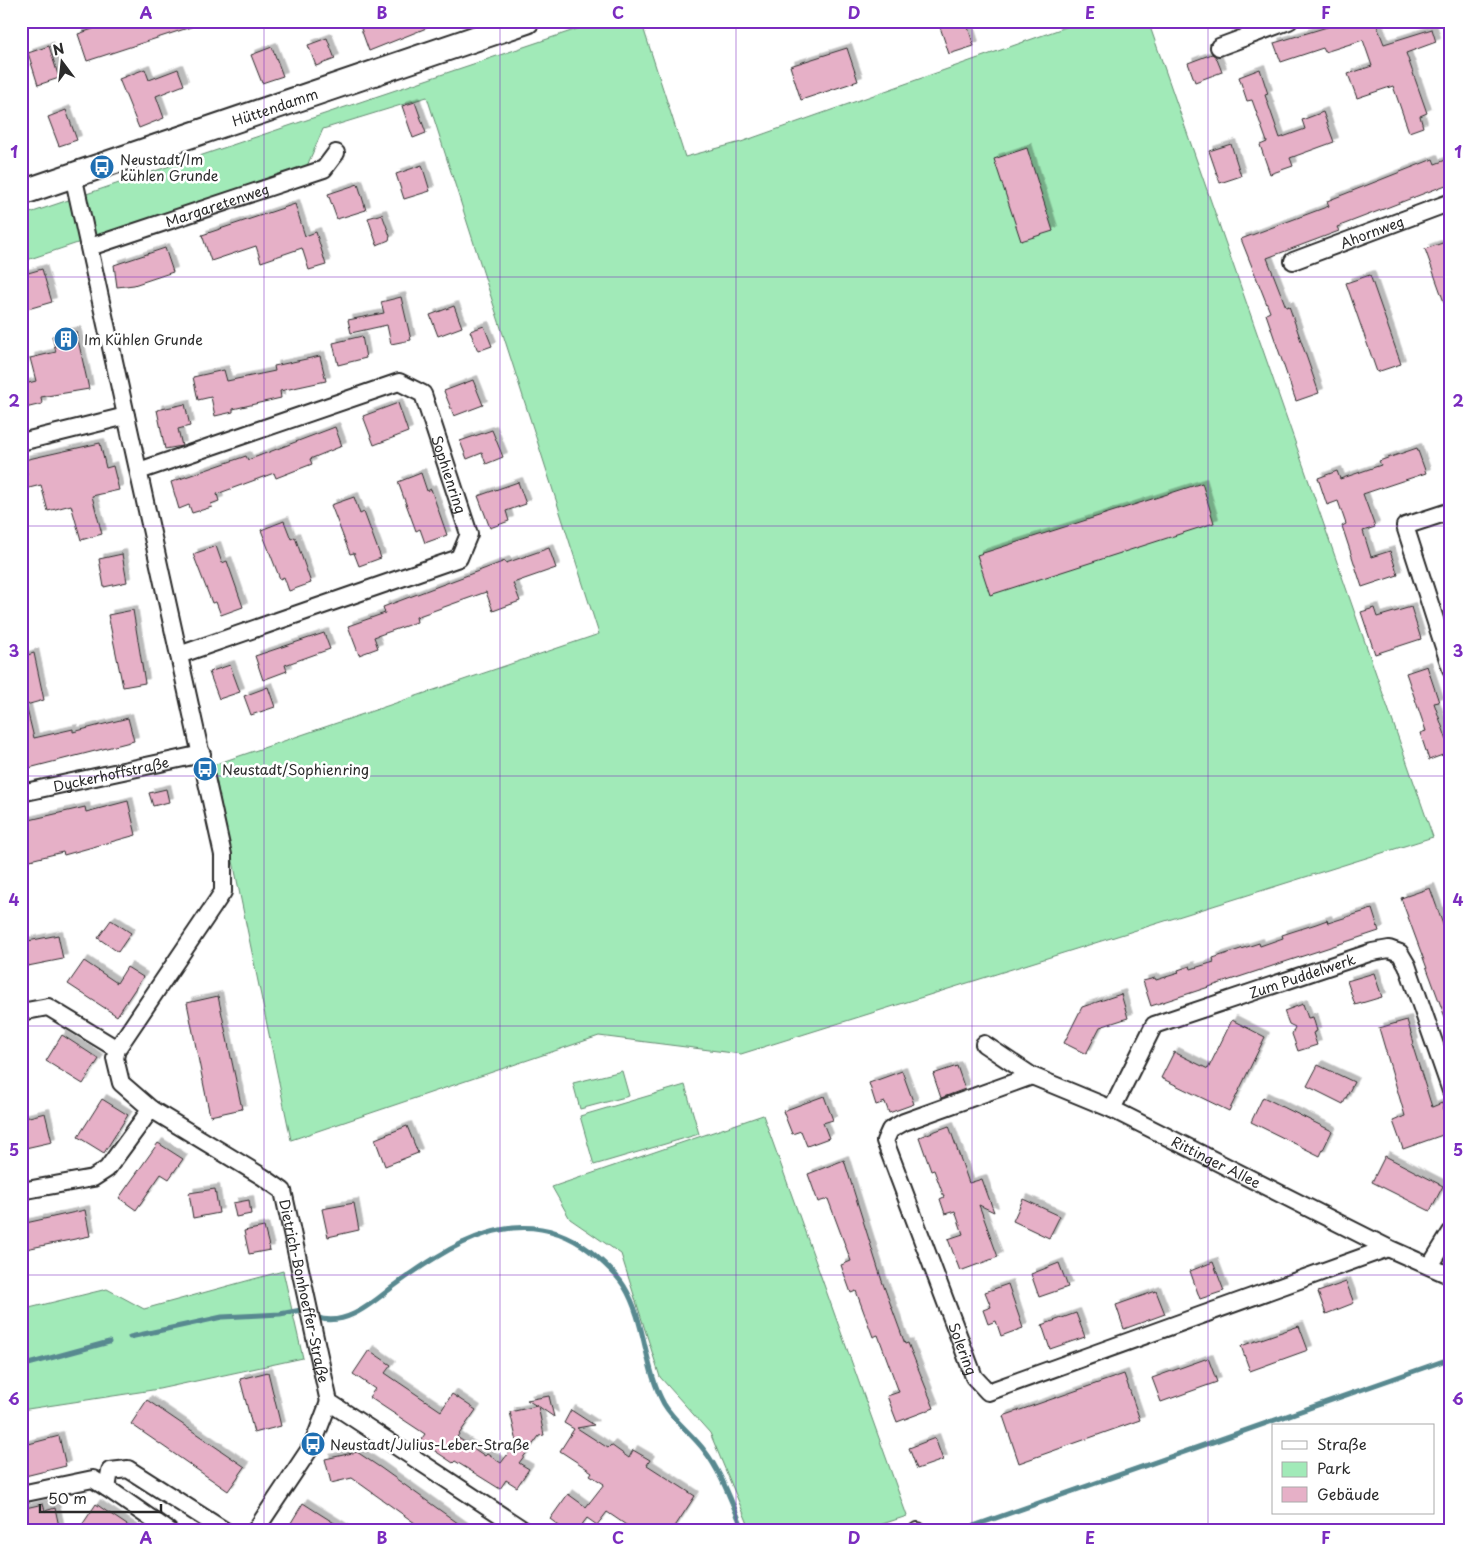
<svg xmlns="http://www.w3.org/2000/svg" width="1472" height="1552" font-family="'Playpen Sans',sans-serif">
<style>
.green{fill:#a1eab8;stroke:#668a72}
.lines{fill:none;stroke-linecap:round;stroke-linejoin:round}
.stream{stroke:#598990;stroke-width:5}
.building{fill:#e6b0c7;stroke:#2b2b2b;filter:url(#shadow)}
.street-casing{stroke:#2b2b2b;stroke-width:20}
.secondary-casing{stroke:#2b2b2b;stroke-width:28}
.street{stroke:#fff;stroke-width:16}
.secondary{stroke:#fff;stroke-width:24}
.grid{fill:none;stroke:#7b2cbf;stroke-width:1;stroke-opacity:0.55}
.labels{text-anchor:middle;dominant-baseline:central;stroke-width:5;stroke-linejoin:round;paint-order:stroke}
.street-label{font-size:14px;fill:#2b2b2b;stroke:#fff}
.poi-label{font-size:14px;fill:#2b2b2b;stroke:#fff;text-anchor:start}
.neatline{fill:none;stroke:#7b2cbf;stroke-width:2}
.grid-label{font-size:16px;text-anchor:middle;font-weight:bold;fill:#7b2cbf}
</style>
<defs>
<filter id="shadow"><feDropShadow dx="4.5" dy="-4.5" stdDeviation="0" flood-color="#0004"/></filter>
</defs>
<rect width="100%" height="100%" fill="#fff"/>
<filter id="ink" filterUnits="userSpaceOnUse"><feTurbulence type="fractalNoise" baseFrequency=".02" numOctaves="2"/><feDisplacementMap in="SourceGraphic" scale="10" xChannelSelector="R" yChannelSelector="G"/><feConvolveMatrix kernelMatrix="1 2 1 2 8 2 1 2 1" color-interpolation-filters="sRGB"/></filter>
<g filter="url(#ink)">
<g class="green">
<path d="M601,21H641L685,157L741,142L1083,21H1148L1433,837L741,1054L599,1036L291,1140L213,765L599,634L427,97L323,129L307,166L21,262V216Z"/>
<path d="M622,1071L629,1096L580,1109L573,1083Z"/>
<path d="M685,1085L699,1134L594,1165L580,1116Z"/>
<path d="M763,1115L907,1516L861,1531H751L710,1433L660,1377L621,1254L570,1219L552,1187Z"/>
<path d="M283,1271L303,1358L159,1389L21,1410V1310L107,1289L144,1309Z"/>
</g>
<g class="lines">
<g class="stream">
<path d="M316,1317C343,1328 370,1305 390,1289C449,1245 521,1198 590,1251C602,1261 616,1273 624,1286C646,1322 644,1368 664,1404C674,1421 692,1434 704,1450C722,1473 732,1504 744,1531"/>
<path d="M130,1337L222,1317L280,1314L301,1310L306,1312"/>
<path d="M21,1366L109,1342"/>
<path d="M959,1531L1449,1359"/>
</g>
</g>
<g class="building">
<path d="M116,21H200V24L87,61L78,34Z"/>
<path d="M374,21H439V23L369,51L360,26Z"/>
<path d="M938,21H966L974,46L949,54Z"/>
<path d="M1347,21H1375L1384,44L1432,29L1436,42L1406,53L1427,113L1420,116L1423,127L1409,132L1393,86L1357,98L1348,74L1372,66L1363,40L1325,52L1323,48L1281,62L1274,43Z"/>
<path d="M327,38L335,59L316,66L308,45Z"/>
<path d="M49,46L59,78L38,85L28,53Z"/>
<path d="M272,47L283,76L262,83L251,55Z"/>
<path d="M847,48L858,81L801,100L790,66Z"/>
<path d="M1212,54L1216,57L1222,72L1195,82L1188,63Z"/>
<path d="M145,69L149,80L178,69L184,85L156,96L164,118L139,128L119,79Z"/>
<path d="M1260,69L1268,94L1265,95L1280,138L1305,129L1302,120L1323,112L1334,142L1290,158L1293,166L1270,174L1260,145L1267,142L1252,100L1247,101L1239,77Z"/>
<path d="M415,102L426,133L413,138L402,106Z"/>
<path d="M66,110L77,140L59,146L48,117Z"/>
<path d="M1231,144L1241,176L1220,183L1209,151Z"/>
<path d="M1027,148L1053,231L1021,241L994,159Z"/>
<path d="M1451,158V183L1337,227L1339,231L1267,258L1286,307L1289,306L1319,393L1296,401L1266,314L1270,312L1241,239L1329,206L1327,201L1433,159L1435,164Z"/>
<path d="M422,165L430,191L404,199L396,174Z"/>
<path d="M358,184L366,210L337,219L328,194Z"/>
<path d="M295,204L305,236L316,232L326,265L309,270L302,248L261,262L256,246L211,261L202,235Z"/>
<path d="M382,214L390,236L389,240L377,245L368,218Z"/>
<path d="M1451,240V316H1449L1425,249Z"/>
<path d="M165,248L173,272L134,285L117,287L114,265Z"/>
<path d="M42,269L52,302L21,311V275Z"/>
<path d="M1370,275L1401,364L1377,372L1346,283Z"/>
<path d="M401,297L411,340L391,344L387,325L351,333L348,320L384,313L381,302Z"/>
<path d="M454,306L462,327L438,336L430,315Z"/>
<path d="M484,326L492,346L478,351L470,331Z"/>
<path d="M76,331L89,389L41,397L42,404L21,409V385L36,381L30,358L56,352L52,336Z"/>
<path d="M362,336L366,358L338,365L333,343Z"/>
<path d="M320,356L326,381L280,391L281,398L233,409V412L215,416L211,397L198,400L193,377L224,370L227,381L275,371L274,366Z"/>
<path d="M473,380L483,405L454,416L444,391Z"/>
<path d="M398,403L408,432L374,445L363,416Z"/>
<path d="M185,404L190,426L178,429L182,446L165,449L157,410Z"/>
<path d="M335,427L342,446L310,459L312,464L276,478L274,473L217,494L219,501L211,504L212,507L192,513L189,505L179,509L171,482L246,456L248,460Z"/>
<path d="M492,430L503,457L486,464L482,453L467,459L460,441Z"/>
<path d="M100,443L106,468L113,466L119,490L92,496L102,534L81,540L71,505L48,511L41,485L21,490V475L27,474L24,460Z"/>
<path d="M1417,448L1426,473L1363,494L1375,527L1363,531L1371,557L1390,551L1398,575L1362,587L1342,526L1346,524L1338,501L1327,505L1318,478L1337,471L1340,479L1381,465L1379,461Z"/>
<path d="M421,473L427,491L431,489L447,535L425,543L420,529L416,531L398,482Z"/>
<path d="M518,482L526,504L506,511L509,521L490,528L478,496Z"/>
<path d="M1202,483L1214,523L990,595L977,555Z"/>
<path d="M354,497L360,514L364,512L381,558L359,566L354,553L350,554L331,505Z"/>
<path d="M284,521L291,539L295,537L311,583L289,591L284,577L280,579L261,530Z"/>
<path d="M216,546L222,563L227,561L243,607L221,615L216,602L212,603L193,554Z"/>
<path d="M549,548L556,568L513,583L520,601L493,611L486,592L416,617L417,622L374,637L378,648L359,655L348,626L385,613L383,607L505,561L506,563Z"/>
<path d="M122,554L127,582L104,587L99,559Z"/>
<path d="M1411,607L1421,639L1375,654L1361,612L1374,608L1377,617Z"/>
<path d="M133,610L145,683L123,687L108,615Z"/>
<path d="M324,633L330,649L285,665L287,671L263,680L255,656Z"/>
<path d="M34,653L44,700L26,705L34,738L73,729V732L128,718L134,741L25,769L21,752V657Z"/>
<path d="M230,665L240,692L219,699L209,672Z"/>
<path d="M1427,666L1439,702L1434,703L1451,752L1429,760L1420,733L1426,731L1406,673Z"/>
<path d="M268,687L275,707L251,715L244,696Z"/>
<path d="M166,789L169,802L153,806L149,793Z"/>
<path d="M128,801L136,835L64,855L63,852L26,861L23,852H21V822L85,807L86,812Z"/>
<path d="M1430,888L1451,947V1028H1449L1401,898Z"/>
<path d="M1372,909L1379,931L1151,1006L1143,981L1155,978L1156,980L1179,973L1178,970L1190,966L1191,969L1214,962L1213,958L1259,943L1260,946L1283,938L1282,935L1316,924L1327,920L1328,923Z"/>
<path d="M111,920L131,933L118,952L98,938Z"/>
<path d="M58,935L63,959L28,966L23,942Z"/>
<path d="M84,961L117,983L127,967L143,977L117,1016L68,984Z"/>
<path d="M1374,973L1382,997L1355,1005L1347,981Z"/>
<path d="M1121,994L1128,1018L1100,1027L1086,1054L1064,1043L1082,1007Z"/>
<path d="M218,996L242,1109L210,1116L187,1003Z"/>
<path d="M1303,1004L1308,1018L1313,1017L1317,1031L1313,1033L1317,1045L1298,1051L1292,1034L1295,1027L1289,1024L1284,1011Z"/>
<path d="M1232,1020L1265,1037L1229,1111L1161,1078L1174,1052L1208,1069Z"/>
<path d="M1407,1020L1414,1043L1412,1044L1432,1107L1442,1103L1451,1132L1403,1149L1393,1121L1405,1116L1379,1028Z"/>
<path d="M62,1035L99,1059L83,1084L46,1061Z"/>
<path d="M1318,1065L1354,1082L1343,1104L1307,1086Z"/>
<path d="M957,1066L965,1089L941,1098L933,1074Z"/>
<path d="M902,1071L914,1104L889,1113L885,1102L876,1105L869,1083Z"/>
<path d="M824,1096L833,1120L823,1123L829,1138L807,1146L801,1131L792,1134L783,1111Z"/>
<path d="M1263,1097L1332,1131L1320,1156L1251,1122Z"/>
<path d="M102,1099L128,1115L104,1153L78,1137Z"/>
<path d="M45,1113L52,1142L21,1149V1119Z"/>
<path d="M407,1126L418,1153L385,1166L375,1139Z"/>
<path d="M949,1126L969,1183L982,1179L994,1212L979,1205L998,1257L960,1271L948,1239L963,1234L955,1211L945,1214L940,1199L944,1197L934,1170L931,1171L919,1137Z"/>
<path d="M158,1143L183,1159L169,1179L161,1174L136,1210L119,1198Z"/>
<path d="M1385,1156L1443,1186L1430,1211L1372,1182Z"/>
<path d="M844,1160L882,1281L905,1344L908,1343L934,1408L897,1422L887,1396L899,1392L878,1335L873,1337L856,1291L851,1293L841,1265L851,1261L828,1199L818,1202L808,1174Z"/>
<path d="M215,1189L219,1213L193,1218L189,1193Z"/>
<path d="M1023,1199L1060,1216L1049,1238L1013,1221Z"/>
<path d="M249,1200L251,1214L236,1217L233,1203Z"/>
<path d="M354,1203L359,1230L328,1237L322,1209Z"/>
<path d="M85,1210L90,1236L21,1250V1224Z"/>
<path d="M264,1227L270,1250L249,1254L244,1231Z"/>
<path d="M1213,1262L1224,1291L1200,1299L1190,1271Z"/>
<path d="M1059,1263L1068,1287L1039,1297L1031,1274Z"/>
<path d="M1346,1282L1354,1303L1326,1314L1318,1292Z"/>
<path d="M1008,1284L1023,1328L1001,1336L996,1321L988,1324L983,1310L991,1307L985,1292Z"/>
<path d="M1156,1291L1165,1314L1124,1329L1116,1305Z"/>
<path d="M1076,1313L1085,1337L1050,1349L1042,1325Z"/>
<path d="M1299,1326L1308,1350L1250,1371L1241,1346Z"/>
<path d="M369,1350L391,1365L385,1373L441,1411L452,1394L476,1410L457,1437L485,1456L487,1454L501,1463L517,1442L510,1412L537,1406L527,1400L549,1396L554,1417L538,1406L544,1435L539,1436L519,1463L529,1469L517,1487L506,1480L500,1489L455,1461L453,1463L420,1441L425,1434L369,1397L375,1389L353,1374Z"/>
<path d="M1208,1358L1217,1382L1161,1402L1152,1378Z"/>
<path d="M268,1372L281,1426L254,1433L240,1379Z"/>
<path d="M1124,1374L1140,1420L1019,1463L1003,1416Z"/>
<path d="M147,1400L245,1467L228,1491L131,1424Z"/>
<path d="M571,1410L594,1425L577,1428L608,1448L611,1445L629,1458L633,1450L650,1460L647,1465L695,1496L672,1531H635L607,1512L597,1525L587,1518L577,1531H566L550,1519L568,1494L586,1507L604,1484L590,1475L592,1472L560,1451L574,1429L564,1423Z"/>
<path d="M59,1436L66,1466L21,1477V1446Z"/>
<path d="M935,1438L943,1460L917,1469L909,1448Z"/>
<path d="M357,1452L381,1468L469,1531H426L352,1478L331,1483L325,1459Z"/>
<path d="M303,1503L320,1514L347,1531H286Z"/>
<path d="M43,1504L45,1511L55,1508L60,1531H24L21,1509Z"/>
<path d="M96,1504L106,1511L136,1531H78Z"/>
</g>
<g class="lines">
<defs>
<g id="street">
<path d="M1219,47L1289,21"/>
<path id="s1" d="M73,175L223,855V892L117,1049L115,1058L121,1083L151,1109L263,1177L283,1191L329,1402L525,1531"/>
<path id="s2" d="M90,247L324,169L336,153"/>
<path id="s3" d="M1293,261L1451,202"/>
<path d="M21,442L126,416"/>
<path id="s4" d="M139,471L399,382L423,394L469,534L459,558L179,655"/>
<path d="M1451,511L1405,526L1451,669"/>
<path id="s5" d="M21,793L202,754"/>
<path d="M21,1012L48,1007L117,1049"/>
<path id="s6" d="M984,1044L1032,1076L1112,1109L1388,1248L1451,1276"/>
<path id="s7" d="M1032,1076L904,1122L890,1130L885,1141L974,1377L988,1392L1388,1248"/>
<path id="s8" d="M1112,1109L1154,1025L1372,952L1389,949L1400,953L1407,965L1451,1091"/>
<path d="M21,1191L93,1178L107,1169L151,1109"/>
<path d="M1430,1266L1451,1232"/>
<path d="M21,1494L93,1479L107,1488"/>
<path d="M169,1531L107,1488L110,1471L128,1469L225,1531"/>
<path d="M255,1531L313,1444L329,1402"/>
<path d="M917,1531H918"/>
</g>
<g id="secondary">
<path id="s9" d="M21,193L527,21"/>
</g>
</defs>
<use href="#street" class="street-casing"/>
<use href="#secondary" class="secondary-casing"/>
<use href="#street" class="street"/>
<use href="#secondary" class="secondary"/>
</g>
</g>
<path class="grid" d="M264,21V1531M500,21V1531M736,21V1531M972,21V1531M1208,21V1531M21,277H1451M21,526H1451M21,776H1451M21,1026H1451M21,1275H1451"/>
<defs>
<symbol id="bus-disc" viewBox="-11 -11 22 22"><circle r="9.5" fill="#1f6fb2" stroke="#fff"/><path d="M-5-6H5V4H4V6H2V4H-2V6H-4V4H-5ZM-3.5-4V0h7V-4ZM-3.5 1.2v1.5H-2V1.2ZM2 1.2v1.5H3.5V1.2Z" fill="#fff"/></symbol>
<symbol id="building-disc" viewBox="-11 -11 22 22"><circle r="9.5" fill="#1f6fb2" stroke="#fff"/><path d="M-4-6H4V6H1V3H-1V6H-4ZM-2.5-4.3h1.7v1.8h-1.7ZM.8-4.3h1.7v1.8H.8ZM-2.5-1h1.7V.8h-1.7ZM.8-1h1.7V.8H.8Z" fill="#fff"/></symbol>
</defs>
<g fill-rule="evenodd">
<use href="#bus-disc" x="88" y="153" width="28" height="28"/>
<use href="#building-disc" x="52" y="325" width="28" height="28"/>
<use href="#bus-disc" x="191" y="755" width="28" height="28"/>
<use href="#bus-disc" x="299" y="1430" width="28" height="28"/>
</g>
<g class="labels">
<g class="street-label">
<text stroke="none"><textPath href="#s9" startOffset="268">Hüttendamm</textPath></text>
<text stroke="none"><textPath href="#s2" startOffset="134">Margaretenweg</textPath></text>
<text stroke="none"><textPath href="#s3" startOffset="84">Ahornweg</textPath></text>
<text stroke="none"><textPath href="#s4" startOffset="386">Sophienring</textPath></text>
<text stroke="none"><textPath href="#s5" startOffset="92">Dyckerhoffstraße</textPath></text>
<text stroke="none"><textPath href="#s8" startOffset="250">Zum Puddelwerk</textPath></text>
<text stroke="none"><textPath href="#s6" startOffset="261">Rittinger Allee</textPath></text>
<text stroke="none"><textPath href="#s1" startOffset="1255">Dietrich-Bonhoeffer-Straße</textPath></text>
<text stroke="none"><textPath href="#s7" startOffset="386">Solering</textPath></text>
</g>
<g class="poi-label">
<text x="120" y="159">Neustadt/Im<tspan x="120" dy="16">kühlen Grunde</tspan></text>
<text x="84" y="339">Im Kühlen Grunde</text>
<text x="222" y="769">Neustadt/Sophienring</text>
<text x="330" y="1444">Neustadt/Julius-Leber-Straße</text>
</g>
</g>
<rect width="1472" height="1552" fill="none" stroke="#fff" stroke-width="55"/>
<rect x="1272" y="1424" width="162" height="90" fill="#ffffff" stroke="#aaaaaa"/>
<rect x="1282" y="1441" width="25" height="8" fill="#ffffff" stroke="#aaaaaa"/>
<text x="1317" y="1450" font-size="15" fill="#2b2b2b">Straße</text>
<rect x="1282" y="1462" width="25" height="15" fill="#a1eab8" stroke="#aaaaaa"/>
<text x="1317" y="1474" font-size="15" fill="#2b2b2b">Park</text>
<rect x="1282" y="1487" width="25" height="15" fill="#e6b0c7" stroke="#aaaaaa"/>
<text x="1317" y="1500" font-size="15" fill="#2b2b2b">Gebäude</text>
<g transform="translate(62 62) rotate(345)" stroke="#ffffff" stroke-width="4" paint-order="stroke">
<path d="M0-4L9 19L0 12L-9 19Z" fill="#2b2b2b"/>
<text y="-8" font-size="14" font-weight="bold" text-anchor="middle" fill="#2b2b2b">N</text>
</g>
<path d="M40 1504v8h121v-8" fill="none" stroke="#2b2b2b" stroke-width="2.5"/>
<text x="48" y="1504" font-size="15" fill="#2b2b2b" stroke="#ffffff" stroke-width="4" paint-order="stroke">50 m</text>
<rect x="28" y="28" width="1416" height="1496" class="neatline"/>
<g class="grid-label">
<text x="146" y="19">A</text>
<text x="382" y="19">B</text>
<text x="618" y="19">C</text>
<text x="854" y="19">D</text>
<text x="1090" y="19">E</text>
<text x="1326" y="19">F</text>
<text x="14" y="158">1</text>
<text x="1458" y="158">1</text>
<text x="14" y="407">2</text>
<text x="1458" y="407">2</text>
<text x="14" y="657">3</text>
<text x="1458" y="657">3</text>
<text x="14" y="906">4</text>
<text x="1458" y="906">4</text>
<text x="14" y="1156">5</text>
<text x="1458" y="1156">5</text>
<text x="14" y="1405">6</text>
<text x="1458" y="1405">6</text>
<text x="146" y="1544">A</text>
<text x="382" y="1544">B</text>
<text x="618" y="1544">C</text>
<text x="854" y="1544">D</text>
<text x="1090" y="1544">E</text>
<text x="1326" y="1544">F</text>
</g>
</svg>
